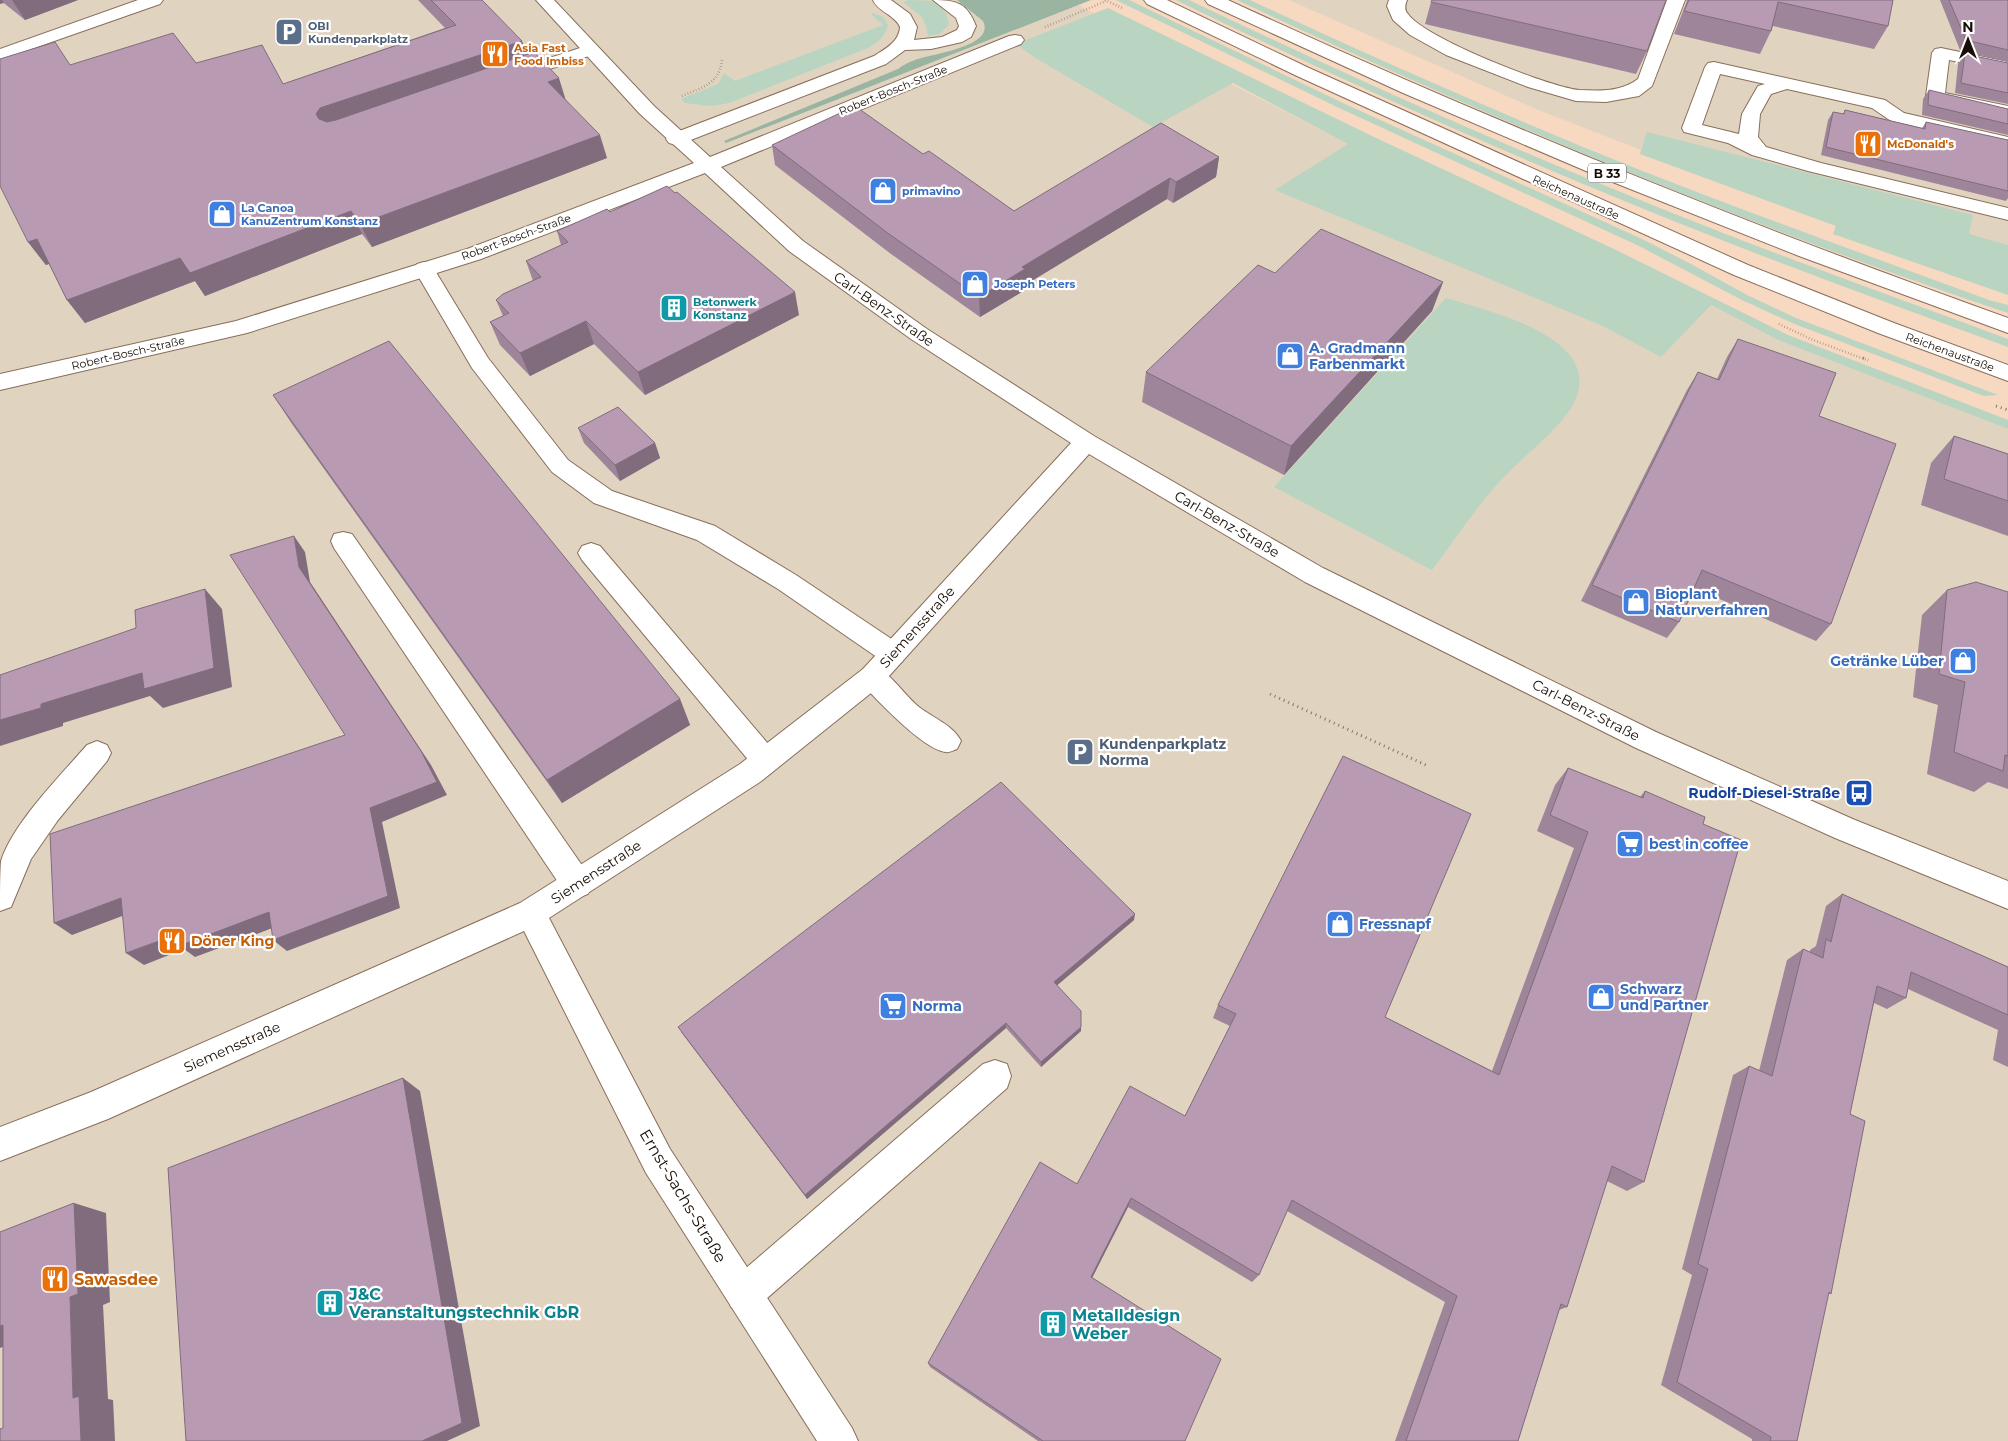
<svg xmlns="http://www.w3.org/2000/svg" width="2008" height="1441" font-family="Montserrat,sans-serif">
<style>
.commercial{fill:#e0d3c0}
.green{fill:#b9d4c0}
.forest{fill:#99b4a0}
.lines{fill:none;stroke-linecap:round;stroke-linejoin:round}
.lane-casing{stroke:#896e59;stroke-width:2}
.street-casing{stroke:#896e59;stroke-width:2}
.primary-casing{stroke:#896e59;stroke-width:2}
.path-far1{stroke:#8a7565;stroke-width:2.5;stroke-dasharray:0.5 2.5;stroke-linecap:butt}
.path{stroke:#8a7565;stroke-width:3;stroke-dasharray:1 4;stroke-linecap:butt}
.lane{fill:#fff;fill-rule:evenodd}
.street{fill:#fff;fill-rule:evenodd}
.primary{fill:#fff;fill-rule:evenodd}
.wall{fill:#9e8599}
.shaded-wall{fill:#816c7d}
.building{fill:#b89bb2;stroke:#816c7d}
.labels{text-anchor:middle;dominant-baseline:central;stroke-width:4.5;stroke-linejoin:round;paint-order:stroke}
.far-service-label{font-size:11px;font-weight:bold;fill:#4e5e75;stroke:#fff;text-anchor:start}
.far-food-label{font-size:11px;font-weight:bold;fill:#c56008;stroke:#fff;text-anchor:start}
.far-street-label{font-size:11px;fill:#180e06;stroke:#fff}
.far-shop-label{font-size:11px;font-weight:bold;fill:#366cbe;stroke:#fff;text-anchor:start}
.far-culture-label{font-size:11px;font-weight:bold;fill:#0d838f;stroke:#fff;text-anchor:start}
.shield{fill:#fff;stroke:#5d5651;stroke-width:1}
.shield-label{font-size:12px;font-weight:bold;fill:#180e06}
.street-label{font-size:14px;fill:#180e06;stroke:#fff}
.shop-label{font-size:14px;font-weight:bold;fill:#366cbe;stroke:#fff;text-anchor:start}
.service-label{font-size:14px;font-weight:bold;fill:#4e5e75;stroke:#fff;text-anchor:start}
.transit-label{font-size:14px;font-weight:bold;fill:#164399;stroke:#fff;text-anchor:end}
.food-label{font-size:14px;font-weight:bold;fill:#c56008;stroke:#fff;text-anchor:start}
.near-street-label{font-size:16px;fill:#180e06;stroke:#fff}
.near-food-label{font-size:16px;font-weight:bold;fill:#c56008;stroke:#fff;text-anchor:start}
.near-culture-label{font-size:16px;font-weight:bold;fill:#0d838f;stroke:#fff;text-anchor:start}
</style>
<rect width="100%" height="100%" fill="#f7d8c1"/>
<g class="commercial">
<path d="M0,0H1068L1348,144L1710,305L1778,340L2008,429V1441H0Z"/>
<path d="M1289,0H2008V283L1836,226L1536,109Z"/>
</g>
<g class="green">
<path d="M909,0L933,1L946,13L949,24L940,34L928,36L926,26L922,17L903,2Z"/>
<path d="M1116,0H1129L1345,104L1642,239L1691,264L1747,295L1796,318L1998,395L1984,396L1792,323L1742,300L1637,245L1337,107Z"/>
<path d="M1176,0H1189C1340,72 1491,140 1645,202C1765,251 1887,294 2008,339V347C1885,302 1761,257 1639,207C1482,143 1328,74 1176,0Z"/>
<path d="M1237,0H1250C1378,60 1508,117 1640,170C1755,215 1872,257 1989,300L2008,305V313C1745,225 1488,118 1237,0Z"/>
<path d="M1108,8L1374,137L1614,249L1788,335L2008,420V429L1778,340L1711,305L1661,357L1603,326L1275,190L1348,144L1233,83L1153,127L1034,57L1016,44Z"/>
<path d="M873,13L883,17L888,25C885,37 878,42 868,48L729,103L711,106L685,103L681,99L718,84L724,73L735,81L883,25L871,14Z"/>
<path d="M1647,132L1973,215L1969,234L2008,245V295L1833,234L1836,226L1640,154Z"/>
<path d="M1446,298C1496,313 1625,343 1563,419C1545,441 1520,459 1501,480C1476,507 1454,541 1432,570L1274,487Z"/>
</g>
<path class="forest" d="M957,0H1091L726,143L724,141L898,69C903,65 909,62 915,60C930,54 996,47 983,21Z"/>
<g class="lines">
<defs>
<g id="lane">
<path d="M873,0H891L910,14L917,27L914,40L942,37L957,30L959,26L956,18L933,0C957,0 967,3 976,26L971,37L962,42L931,49L905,50L886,64L683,143L676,145L669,143L666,139L669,135L874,56C885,49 899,42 900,27C895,15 877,11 873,0Z"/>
<path d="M1389,0H1407C1405,5 1404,10 1408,14C1424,38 1549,87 1579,90C1600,91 1621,92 1638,79L1667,0H1685L1652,86L1639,96L1606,102L1576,101L1528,87L1446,55L1410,35L1393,20L1387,6Z"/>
<path d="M589,45L595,46L598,50L595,54L510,82L504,81L501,77L504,73Z"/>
<path d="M1941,48L2008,62V72L1949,60L1945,93L2008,106V118L1928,100L1926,96L1932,53L1935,49Z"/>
<path d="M1714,62L1885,100L1904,113L2008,137V149L1891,121L1872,108L1787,89L1771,94L1760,114L1758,137L1766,147L1821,163L2008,208V220L1808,171L1752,155L1728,143L1684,132L1682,128L1705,67L1708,63ZM1720,74L1765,84L1758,86L1742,114L1739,134L1702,125Z"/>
<path d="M424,262L431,264L488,358L568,460L612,491L715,526L796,575L902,646L906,654L902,662L893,665L884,662L778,589L697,540L594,503L552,472L472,368L414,269L417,264Z"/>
<path d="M343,532L352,534L588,874L592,884L588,894L577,898L566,894L334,548L331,541L334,534Z"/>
<path d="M591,543L600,546L775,752L779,760L775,768L765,772L755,768L582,560L578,553L582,546Z"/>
<path d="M872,666C892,673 903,694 919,707C933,718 953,725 961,741L957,749C954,750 949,753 946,752C924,750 878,701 863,685L859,677L863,669Z"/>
<path d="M97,741L107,745L111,753L107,761L58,820L31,859L11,907L0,911C0,897 0,873 1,861C13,823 61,775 87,745Z"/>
<path d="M995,1060L1007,1064L1011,1076L1007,1088L757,1307L744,1312L731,1307L726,1294L731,1281L983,1064Z"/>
</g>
<g id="street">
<path d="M138,0H163L160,4L0,60V49Z"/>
<path d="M536,0H554L654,106L710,157L1009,36L1015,35L1021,36L1024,40L1021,44L721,167L803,241L927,329L1094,436L1323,568L1656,732L1855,820L2008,881V909L1835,838L1636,748L1305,582L1089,454L881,685L760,782L549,918L670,1149L852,1428L858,1441H817L646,1173L524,931L108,1119L0,1161V1127L91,1092L520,903L740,764L863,669L1071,443L911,339L789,251L705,173L481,259L247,333L0,390V374L236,321L467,249L694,163L640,114Z"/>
</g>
<g id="primary">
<path d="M1144,0H1167L1309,68L1748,265L1894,323L2008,365V381L1878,333L1734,275L1297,76L1147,4Z"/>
<path d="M1205,0H1228C1483,118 1743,223 2008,318V333L1799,256L1600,177L1403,93L1208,4Z"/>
</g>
</defs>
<use href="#lane" class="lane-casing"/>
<use href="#street" class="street-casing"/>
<use href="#primary" class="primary-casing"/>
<g class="path-far1">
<path d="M1105,0L1122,8"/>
<path d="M1045,27L1106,1"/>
<path d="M682,96C702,87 719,85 722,60"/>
<path d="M1779,324L1813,340L1867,360"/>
</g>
<g class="path">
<path d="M1863,358L1868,360"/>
<path d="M1996,406L2008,410"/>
<path d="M1270,694L1426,765"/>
</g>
<use href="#lane" class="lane"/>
<use href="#street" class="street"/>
<use href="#primary" class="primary"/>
</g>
<g class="wall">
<path d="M0,0H78L25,20Z"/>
<path d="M418,0H482L566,100L607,158L372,247L362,234L205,296L195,281L85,323L67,300L49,264L46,265L28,242L70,65L196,63L283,84L445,28Z"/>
<path d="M1686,0H1893L1888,26L1874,49L1773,26L1771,31L1760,54L1674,34L1687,1Z"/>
<path d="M1940,0H2008V62L1960,50Z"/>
<path d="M1431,2L1647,51L1636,74L1425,24Z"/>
<path d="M1965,54L2008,63V104L1955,93L1958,64Z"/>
<path d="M1929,90L2008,109V135L1922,115L1923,99Z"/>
<path d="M1845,110L1922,128L1926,122L2008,140V198L2006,201L1821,155L1828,120L1833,112L1843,114Z"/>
<path d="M772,145L923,154L1014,211L1219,157L1216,177L1173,203L1167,199L1025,285V290L980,317L891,254L775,165Z"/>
<path d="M610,212L799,315L645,395L594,344L530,376L500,345L490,322L503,316L496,300L533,281L526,261L561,245L557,231Z"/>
<path d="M1275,273L1443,282L1432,311L1284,475L1142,402L1146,372Z"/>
<path d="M1738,339L1819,416L1831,624L1816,641L1694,588L1679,622L1667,638L1581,601L1687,390L1698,372L1717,379L1727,357Z"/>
<path d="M273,395L680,699L690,725L562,803L292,424Z"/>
<path d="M578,428L655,443L660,458L620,481L584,443Z"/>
<path d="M1954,436L2008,454V536L1921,505L1931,463Z"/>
<path d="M1947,590L2008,592V591V789L1988,782L1974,792L1927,774L1938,705L1913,697L1922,615Z"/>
<path d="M1568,768L1640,797L1645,791L1703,824L1644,1182L1627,1191L1607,1181L1567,1307L1559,1310L1518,1441H1395L1445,1302L1287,1211L1259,1275L1252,1282L1128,1207L1092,1278L1185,1441H1038L930,1367L928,1363L1077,1184L1185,1116L1230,1026L1213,1018L1218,1005L1385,1017L1492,1071L1574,848L1537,831L1555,785Z"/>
<path d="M1842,894L2008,967V1067L1993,1060L1998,1030L1908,989L1906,998L1887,1009L1874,1003L1850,1114L1831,1294H1828L1797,1441H1752V1439L1661,1385L1692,1275L1682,1269L1733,1075L1749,1066L1759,1071L1787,960L1803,949L1810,952V950L1816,946L1826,906Z"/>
<path d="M1134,920L1057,985L1081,1031L1041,1067L1006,1028L807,1199L681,1032Z"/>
</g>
<g class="shaded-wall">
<path d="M0,0H2L4,3L0,4Z"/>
<path d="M12,0H78L25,20Z"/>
<path d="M522,41L530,63L327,137L316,114L320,108Z"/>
<path d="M559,78L566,101L548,82Z"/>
<path d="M600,135L607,158L372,247L360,224Z"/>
<path d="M1219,157L1216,177L1173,203L1176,182Z"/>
<path d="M1170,178L1167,199L1025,285V290L980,317L979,297L1022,267Z"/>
<path d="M351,211L362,234L205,296L195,281L85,323L67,300L180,258Z"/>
<path d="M37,239L54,262L46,265L28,242Z"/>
<path d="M1443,282L1432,311L1284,475L1291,446Z"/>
<path d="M795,292L799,315L645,395L638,372Z"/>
<path d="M586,321L594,344L530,376L520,353Z"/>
<path d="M655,443L660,458L620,481L615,465Z"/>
<path d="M294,536L305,552L310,582L431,765L447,795L382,822L400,908L287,951L273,940L370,808L299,567Z"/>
<path d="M205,589L222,609L232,687L163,708L150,696L63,723V726L0,746V720L41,704Z"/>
<path d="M680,699L690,725L562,803L547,780Z"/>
<path d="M121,898L138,910L72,935L54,923Z"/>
<path d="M269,912L283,924L195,957L184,949L144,965L126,953L178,934Z"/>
<path d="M1135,914L1134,920L1054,988V982Z"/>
<path d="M1006,1023V1028L807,1199L805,1195Z"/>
<path d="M1081,1027V1031L1041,1067V1062Z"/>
<path d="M403,1078L420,1091L480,1426L447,1441H422Z"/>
<path d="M1131,1198L1128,1207L1089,1284L1091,1277Z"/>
<path d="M74,1203L106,1213L110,1302L103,1305L108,1399L113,1400L115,1441H81L73,1398L70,1297Z"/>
<path d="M3,1325L39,1332L0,1348V1326Z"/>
</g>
<g class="building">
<path d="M431,0H482L522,41L320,108L316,114L319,119L327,122L336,120L534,52L559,78L548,82L600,135L360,224L351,211L190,273L180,258L67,300L37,239L28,242L0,186V59L55,42L70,65L173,33L196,63L262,45L283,84L456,25Z"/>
<path d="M1432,0H1666L1647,51L1431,2Z"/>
<path d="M1689,0H1893L1888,26L1778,2L1771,31L1684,11Z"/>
<path d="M1949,0H2008V50L1966,40Z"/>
<path d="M1965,54L2008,63V93L1961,83Z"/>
<path d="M1929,90L2008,109V124L1928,105Z"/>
<path d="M855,106L923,154L929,151L1014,211L1161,123L1219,157L1176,182L1170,178L1022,267L1025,269L979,297L889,234L772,145Z"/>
<path d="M1845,110L1925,129L1926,122L2008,140V191L1826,147L1833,112L1844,114Z"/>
<path d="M667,186L675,193L677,192L795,292L638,372L586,321L520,353L490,322L509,313L496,300L503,294L541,277L526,261L568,242L557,231L607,209L610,212Z"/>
<path d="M1321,229L1443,282L1291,446L1146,372L1258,265L1275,273Z"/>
<path d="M1738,339L1836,373L1819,416L1896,444L1831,624L1702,570L1679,622L1592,585L1698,372L1719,380Z"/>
<path d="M389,341L680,699L547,780L273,395Z"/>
<path d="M618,407L655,443L615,465L578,428Z"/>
<path d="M1954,436L2008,454V501L1944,479Z"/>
<path d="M294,536L299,567L421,751L437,782L370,808L388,896L273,940L269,912L179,946L178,934L126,953L121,898L54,923L50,834L345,735L230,555Z"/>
<path d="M1976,582L2008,592V756L2005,755L2003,771L1954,752L1965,682L1939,674L1947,590Z"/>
<path d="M205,589L214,668L144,689L142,673L41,704V708L0,720V675L136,628L135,610Z"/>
<path d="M1343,756L1471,814L1385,1017L1499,1075L1588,832L1550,815L1568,768L1643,798L1645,791L1705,817L1703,824L1741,840L1644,1182L1612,1166L1567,1307L1561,1304L1518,1441H1406L1457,1296L1292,1200L1259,1275L1131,1198L1091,1277L1221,1359L1185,1441H1043L928,1363L1040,1162L1077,1184L1130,1086L1185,1116L1236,1014L1218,1005Z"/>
<path d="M1001,782L1135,914L1054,982L1081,1011V1027L1041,1062L1006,1023L805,1195L678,1027Z"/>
<path d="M1842,894L2008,967V1015L1911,972L1906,998L1877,986L1850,1114L1865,1121L1831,1294L1829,1292L1797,1441H1770L1771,1437L1677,1382L1708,1269L1698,1264L1749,1066L1772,1076L1803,949L1823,958L1826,939L1831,942Z"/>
<path d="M403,1078L462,1423L422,1441H186L168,1168Z"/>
<path d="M74,1203L78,1294L70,1297L73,1398L79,1396L81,1441H0V1429L3,1428V1325L0,1326V1232Z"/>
</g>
<defs>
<symbol id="parking-square" viewBox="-11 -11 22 22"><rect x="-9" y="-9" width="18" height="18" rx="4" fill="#5c6f8a" stroke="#fff"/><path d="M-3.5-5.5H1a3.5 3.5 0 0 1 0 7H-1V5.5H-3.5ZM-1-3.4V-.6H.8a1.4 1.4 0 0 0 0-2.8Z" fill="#fff"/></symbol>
<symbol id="restaurant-square" viewBox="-11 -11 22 22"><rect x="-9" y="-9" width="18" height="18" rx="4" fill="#e8710a" stroke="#fff"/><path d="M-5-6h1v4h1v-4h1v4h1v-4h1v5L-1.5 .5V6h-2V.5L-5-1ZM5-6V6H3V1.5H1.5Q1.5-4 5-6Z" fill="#fff"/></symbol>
<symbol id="shop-square" viewBox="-11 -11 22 22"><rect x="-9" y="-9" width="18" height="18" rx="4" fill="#3f7fe0" stroke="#fff"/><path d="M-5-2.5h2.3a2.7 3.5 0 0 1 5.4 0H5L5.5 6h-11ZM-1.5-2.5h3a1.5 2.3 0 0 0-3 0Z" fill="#fff"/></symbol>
<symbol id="building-square" viewBox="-11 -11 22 22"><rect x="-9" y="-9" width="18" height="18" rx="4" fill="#0f9aa8" stroke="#fff"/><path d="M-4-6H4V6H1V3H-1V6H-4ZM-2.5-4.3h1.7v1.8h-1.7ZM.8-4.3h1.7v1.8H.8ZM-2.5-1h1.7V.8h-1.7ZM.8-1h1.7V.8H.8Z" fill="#fff"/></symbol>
<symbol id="bus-square" viewBox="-11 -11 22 22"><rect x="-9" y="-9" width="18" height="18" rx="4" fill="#1a4fb4" stroke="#fff"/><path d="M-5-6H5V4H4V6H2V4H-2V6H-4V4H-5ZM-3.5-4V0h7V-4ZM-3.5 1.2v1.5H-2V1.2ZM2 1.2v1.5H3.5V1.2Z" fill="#fff"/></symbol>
<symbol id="supermarket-square" viewBox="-11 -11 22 22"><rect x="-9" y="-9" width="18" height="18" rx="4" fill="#3f7fe0" stroke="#fff"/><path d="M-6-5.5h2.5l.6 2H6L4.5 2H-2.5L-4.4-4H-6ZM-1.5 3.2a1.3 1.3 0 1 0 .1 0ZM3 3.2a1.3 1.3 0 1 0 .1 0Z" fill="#fff"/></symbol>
</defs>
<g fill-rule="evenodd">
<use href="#parking-square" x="273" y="16" width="32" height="32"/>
<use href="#restaurant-square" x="479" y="38" width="32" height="32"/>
<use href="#restaurant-square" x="1852" y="128" width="32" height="32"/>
<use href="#shop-square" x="867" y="175" width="32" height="32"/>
<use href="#shop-square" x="206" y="198" width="32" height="32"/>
<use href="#shop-square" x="959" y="268" width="32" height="32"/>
<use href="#building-square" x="658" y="292" width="32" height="32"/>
<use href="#shop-square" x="1274" y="340" width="32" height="32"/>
<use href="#shop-square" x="1620" y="586" width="32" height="32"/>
<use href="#shop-square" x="1947" y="645" width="32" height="32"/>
<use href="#parking-square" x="1064" y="736" width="32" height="32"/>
<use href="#bus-square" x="1843" y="777" width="32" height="32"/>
<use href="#supermarket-square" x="1614" y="828" width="32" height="32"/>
<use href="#shop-square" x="1324" y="908" width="32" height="32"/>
<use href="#restaurant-square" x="156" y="925" width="32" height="32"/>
<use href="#shop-square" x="1585" y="981" width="32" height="32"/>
<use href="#supermarket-square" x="877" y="990" width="32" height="32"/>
<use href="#restaurant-square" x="39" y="1263" width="32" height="32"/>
<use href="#building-square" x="314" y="1287" width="32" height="32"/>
<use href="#building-square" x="1037" y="1308" width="32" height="32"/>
</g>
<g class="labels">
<g class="far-service-label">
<text x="308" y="26">OBI<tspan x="308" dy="13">Kundenparkplatz</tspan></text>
</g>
<g class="far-food-label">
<text x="514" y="48">Asia Fast<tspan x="514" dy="13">Food Imbiss</tspan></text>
<text x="1887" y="144">McDonald's</text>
</g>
<g class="far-street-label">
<text transform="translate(893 90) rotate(-22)">Robert-Bosch-Straße</text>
<text transform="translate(1576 197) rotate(24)">Reichenaustraße</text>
<text transform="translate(516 237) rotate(-20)">Robert-Bosch-Straße</text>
<text transform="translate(1950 352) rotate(20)">Reichenaustraße</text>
<text transform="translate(128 353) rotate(-13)">Robert-Bosch-Straße</text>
</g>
<g class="far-shop-label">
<text x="902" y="191">primavino</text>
<text x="241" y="208">La Canoa<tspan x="241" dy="13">KanuZentrum Konstanz</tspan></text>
<text x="994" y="284">Joseph Peters</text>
</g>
<g class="far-culture-label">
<text x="693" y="302">Betonwerk<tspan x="693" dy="13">Konstanz</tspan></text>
</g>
<rect class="shield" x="1588" y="163.5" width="38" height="19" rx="4"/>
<g class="shield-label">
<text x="1607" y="173">B 33</text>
</g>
<g class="street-label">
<text transform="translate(884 309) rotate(35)">Carl-Benz-Straße</text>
<text transform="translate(1227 524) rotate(30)">Carl-Benz-Straße</text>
<text transform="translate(917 627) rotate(-48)">Siemensstraße</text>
<text transform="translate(1586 710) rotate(27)">Carl-Benz-Straße</text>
<text transform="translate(596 872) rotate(-33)">Siemensstraße</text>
<text transform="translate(232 1047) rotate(-24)">Siemensstraße</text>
</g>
<g class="shop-label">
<text x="1309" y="348">A. Gradmann<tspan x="1309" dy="16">Farbenmarkt</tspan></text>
<text x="1655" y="594">Bioplant<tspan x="1655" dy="16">Naturverfahren</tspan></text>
<text x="1944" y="661" text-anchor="end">Getränke Lüber</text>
<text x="1649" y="844">best in coffee</text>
<text x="1359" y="924">Fressnapf</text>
<text x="1620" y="989">Schwarz<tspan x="1620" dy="16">und Partner</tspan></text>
<text x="912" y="1006">Norma</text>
</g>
<g class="service-label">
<text x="1099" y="744">Kundenparkplatz<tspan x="1099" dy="16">Norma</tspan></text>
</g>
<g class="transit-label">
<text x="1840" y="793">Rudolf-Diesel-Straße</text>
</g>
<g class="food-label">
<text x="191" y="941">Döner King</text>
</g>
<g class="near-street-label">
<text transform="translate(683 1196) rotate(59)">Ernst-Sachs-Straße</text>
</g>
<g class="near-food-label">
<text x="74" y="1279">Sawasdee</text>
</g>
<g class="near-culture-label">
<text x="349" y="1294">J&amp;C<tspan x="349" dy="18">Veranstaltungstechnik GbR</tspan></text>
<text x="1072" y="1315">Metalldesign<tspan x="1072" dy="18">Weber</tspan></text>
</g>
</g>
<g transform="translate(1968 40)" stroke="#ffffff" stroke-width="4" paint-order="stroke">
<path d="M0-4L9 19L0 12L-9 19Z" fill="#180e06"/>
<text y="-8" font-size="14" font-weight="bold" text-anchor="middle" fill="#180e06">N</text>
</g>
</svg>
